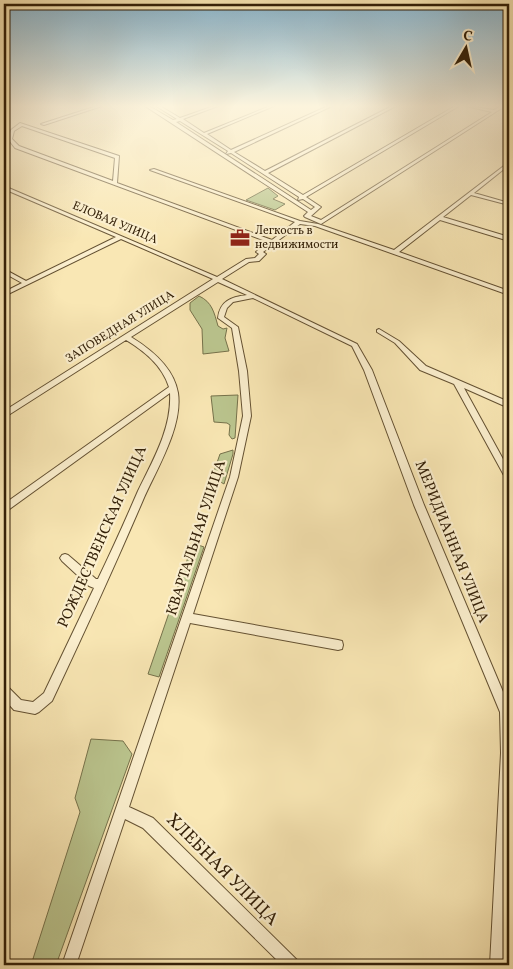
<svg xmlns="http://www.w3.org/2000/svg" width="513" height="969" font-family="Vollkorn,serif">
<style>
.green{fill:#bbc68f;stroke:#76724b}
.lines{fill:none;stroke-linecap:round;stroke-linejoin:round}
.minor-casing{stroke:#645132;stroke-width:2}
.minor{fill:#fbefce;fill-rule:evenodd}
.labels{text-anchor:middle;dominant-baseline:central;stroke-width:4.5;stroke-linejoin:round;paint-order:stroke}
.far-street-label{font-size:12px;fill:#321f07;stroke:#fbefce}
.far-poi-label{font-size:12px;fill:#321f07;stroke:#fbefce;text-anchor:start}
.street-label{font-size:15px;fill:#321f07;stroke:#fbefce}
.near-street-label{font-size:18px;fill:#321f07;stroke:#fbefce}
</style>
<rect width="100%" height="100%" fill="#f9e7b4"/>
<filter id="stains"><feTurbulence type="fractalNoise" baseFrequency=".004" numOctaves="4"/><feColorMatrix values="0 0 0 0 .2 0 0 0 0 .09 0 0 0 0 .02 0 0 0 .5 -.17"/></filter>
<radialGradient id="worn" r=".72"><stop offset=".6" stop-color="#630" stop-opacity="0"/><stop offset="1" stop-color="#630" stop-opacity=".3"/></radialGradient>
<g class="green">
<path d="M268,188L278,196L273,199L285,204L275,210L246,200Z"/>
<path d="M199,296C212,302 214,312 218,326L223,329L227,328L225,338L229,351L203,354L202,329L190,310V303Z"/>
<path d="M238,395L235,438L232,439L229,435L230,425L227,423L214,422L211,396Z"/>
<path d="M233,450V454L224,484L212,477L220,454Z"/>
<path d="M193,543L204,547L159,677L148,674Z"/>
<path d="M91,739L123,741L132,754L56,965H31L80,812L75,798Z"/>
</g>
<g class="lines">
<defs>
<g id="minor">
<path d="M97,106H102L44,125L41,124Z"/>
<path d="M145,106H149L173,120L177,119L156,106H160L180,118L214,106H218L183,119L204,133L270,106H274L207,134L231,150L328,106H332L234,152L265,171L392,106H396L268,173L303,195L455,106H459L306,197L321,207L311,216L321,220L492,112L466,106L494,110L501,106H505L321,224L305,217L304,216L308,212ZM180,121L228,151L226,154L231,153L299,197L298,200L303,199L315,207L311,210L176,122Z"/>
<path d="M20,123L119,156L117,183L272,240L295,222L150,170L154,169L300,221L318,224L394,250L509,162V165L474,193L509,203V205L471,195L443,217L509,237V241L440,220L399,252L509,291V295L315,226L300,224L263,252L266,254L259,261L249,262L222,279L357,344L372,370L424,505L509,706V862L505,965H490L501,753L500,712L414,505L364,370L352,346L253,298L233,302L227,308L224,317L238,327L247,371L251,416L238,477L193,614L338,640L342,641L343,645L342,649L338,650L190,623L129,807L153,818L297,960L300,965H282L143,828L125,819L76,965H62L230,477L243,416L239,371L232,328L218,318C220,301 231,297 247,295L218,282L131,337C152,350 174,368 178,393C183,427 156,470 143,500C114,568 83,635 52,701L39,712L35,714L14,710L4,699V685L8,687L21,700L33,702L44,693L94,588L89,586L62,561L60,558L62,555L65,554L68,555L96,579H98C112,550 125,521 138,491C153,460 172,428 170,393L4,513V504L169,387C162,365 144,351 126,340L7,416L4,417V411L213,279L121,239L4,296V292L22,283L4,273V269L26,281L116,237L4,189V186L217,277L246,259L255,258L259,254L256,252L257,251L268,242L15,148L8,139L11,130ZM22,126L115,158L113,181L19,146L12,139L14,131Z"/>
<path d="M379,329L399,341L426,366L509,402V408L464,388L509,470V480L506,479L454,384L420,370L395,343L377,332V330Z"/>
</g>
</defs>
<use href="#minor" class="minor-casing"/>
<use href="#minor" class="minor"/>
</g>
<linearGradient id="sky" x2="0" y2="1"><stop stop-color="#8ab8d2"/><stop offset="0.44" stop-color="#fcf4dd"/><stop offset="1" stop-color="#fcf4dd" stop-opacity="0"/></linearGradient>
<rect width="513" height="241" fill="url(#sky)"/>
<defs>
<symbol id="office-bare" viewBox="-9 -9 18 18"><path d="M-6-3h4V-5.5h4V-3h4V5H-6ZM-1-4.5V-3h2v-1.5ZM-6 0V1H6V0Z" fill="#8f2418" stroke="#fbefce" stroke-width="2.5" paint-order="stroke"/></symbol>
</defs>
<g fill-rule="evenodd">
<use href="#office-bare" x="226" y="224" width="28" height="28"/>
</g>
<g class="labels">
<g class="far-street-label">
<text transform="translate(115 223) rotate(23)">ЕЛОВАЯ УЛИЦА</text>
<text transform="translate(120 327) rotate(-32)">ЗАПОВЕДНАЯ УЛИЦА</text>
</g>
<g class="far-poi-label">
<text x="255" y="231">Легкость в<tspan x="255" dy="14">недвижимости</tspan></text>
</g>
<g class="street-label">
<text transform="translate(103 537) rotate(-66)">РОЖДЕСТВЕНСКАЯ УЛИЦА</text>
<text transform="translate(197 538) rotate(-72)">КВАРТАЛЬНАЯ УЛИЦА</text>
<text transform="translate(451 542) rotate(68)">МЕРИДИАННАЯ УЛИЦА</text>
</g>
<g class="near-street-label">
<text transform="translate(222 870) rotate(45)">ХЛЕБНАЯ УЛИЦА</text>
</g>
</g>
<rect width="513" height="969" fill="none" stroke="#f9e7b4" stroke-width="20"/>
<rect x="5" y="5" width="503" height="959" fill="none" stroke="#321f07" stroke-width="2.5"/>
<rect x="10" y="10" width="493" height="949" fill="none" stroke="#321f07"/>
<g transform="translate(466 48) rotate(9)" stroke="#fbefce" stroke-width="4" paint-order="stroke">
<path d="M0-4L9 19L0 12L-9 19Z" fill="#321f07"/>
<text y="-8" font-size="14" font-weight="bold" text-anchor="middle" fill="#321f07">С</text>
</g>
<rect width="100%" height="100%" filter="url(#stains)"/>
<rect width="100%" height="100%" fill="url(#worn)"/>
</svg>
